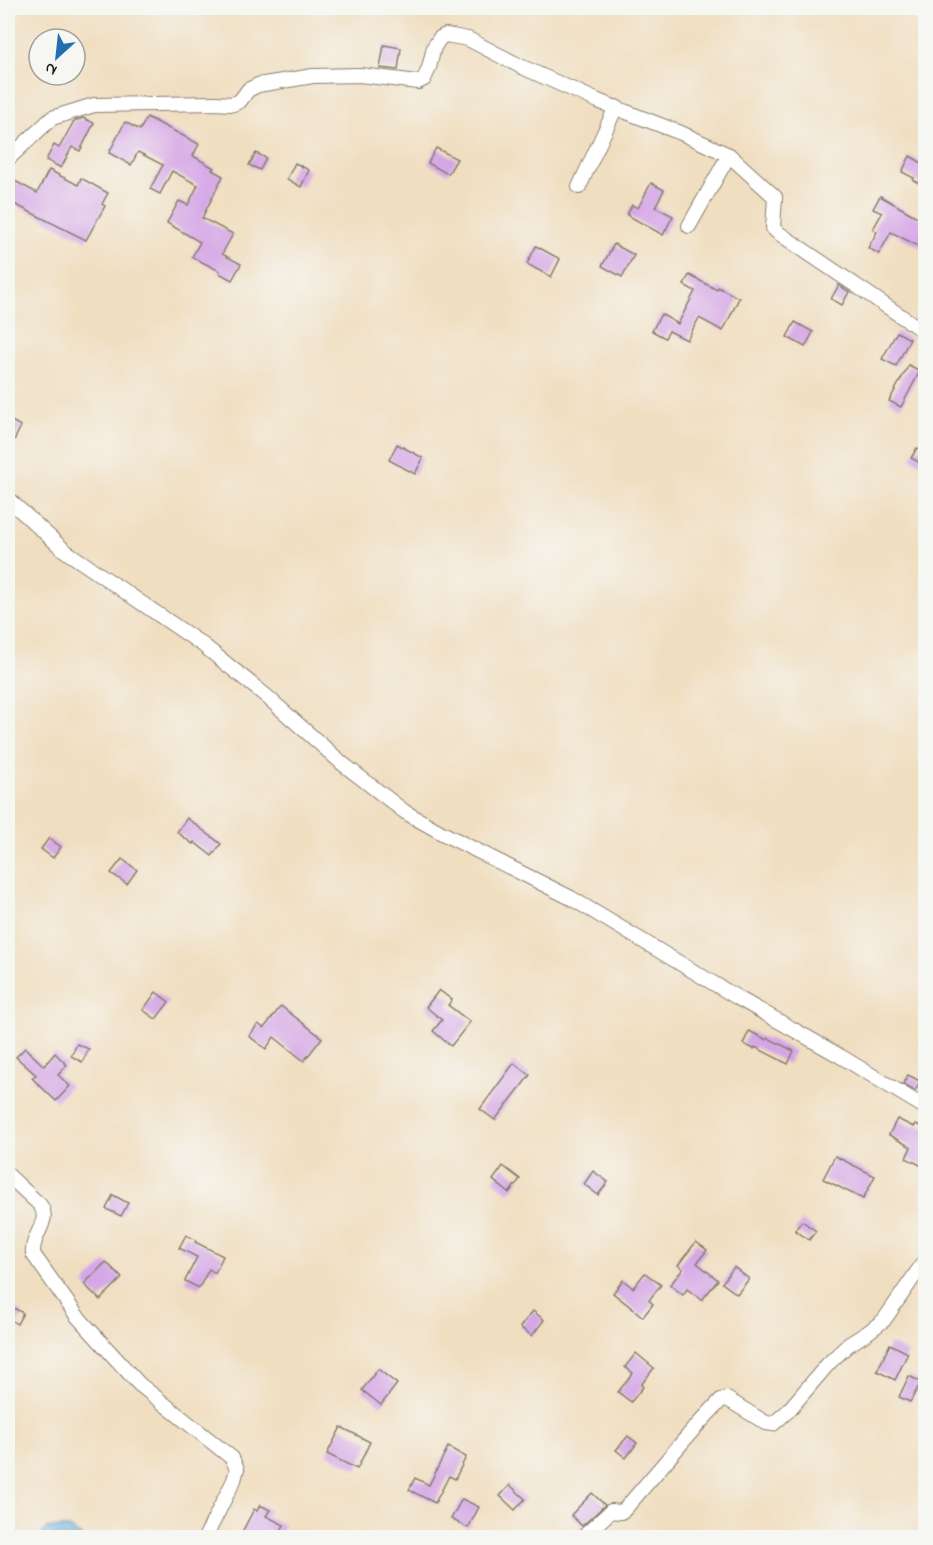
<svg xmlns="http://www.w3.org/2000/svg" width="933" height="1545" font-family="'Indie Flower',sans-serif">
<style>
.water{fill:#6db4e4;stroke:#446880;stroke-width:1.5}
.building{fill:#d5a6e6}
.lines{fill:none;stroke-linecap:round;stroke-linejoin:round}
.minor-casing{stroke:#867d6e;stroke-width:16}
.minor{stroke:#fff;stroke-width:14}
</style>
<rect width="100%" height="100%" fill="#f6f6f2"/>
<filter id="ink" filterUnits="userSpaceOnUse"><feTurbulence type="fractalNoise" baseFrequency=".0167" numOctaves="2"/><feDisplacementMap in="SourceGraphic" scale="12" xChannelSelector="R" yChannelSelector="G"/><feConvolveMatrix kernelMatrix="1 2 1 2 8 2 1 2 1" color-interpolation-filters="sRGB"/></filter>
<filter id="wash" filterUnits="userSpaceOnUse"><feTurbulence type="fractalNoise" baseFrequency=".008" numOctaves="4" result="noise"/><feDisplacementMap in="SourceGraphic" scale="24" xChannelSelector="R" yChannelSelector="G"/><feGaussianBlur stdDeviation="1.35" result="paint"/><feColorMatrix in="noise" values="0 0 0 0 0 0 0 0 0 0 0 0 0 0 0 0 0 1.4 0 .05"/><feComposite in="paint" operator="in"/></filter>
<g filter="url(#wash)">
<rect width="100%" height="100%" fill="#f0dec0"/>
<path class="water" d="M47,1528H69L82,1537H39Z"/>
<g id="blocks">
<g class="building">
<path d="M384,45L401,48L398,70L380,68Z"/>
<path d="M147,117L199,144L193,156L214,168L212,170L223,176L202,218L233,234L222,254L241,264L232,280L219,273L220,271L192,257L200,242L167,223L179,201L188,205L198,185L172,171L160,194L150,189L163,165L138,152L131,165L109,153L125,122L140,130Z"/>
<path d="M83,118L94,123L80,151L72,147L61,168L46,160L54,145L59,148L74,121Z"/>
<path d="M436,148L457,159L448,174L428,163Z"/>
<path d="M256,153L266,158L260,170L249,165Z"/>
<path d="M910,156L922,163L926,157V187L913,180L914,178L902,172Z"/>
<path d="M295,163L309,170L301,187L287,179Z"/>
<path d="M49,170L78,185L81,178L108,193L102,204L105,206L86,240L8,201V194L15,181L37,193Z"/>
<path d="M651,183L664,190L655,207L673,216L663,235L627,215L632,205L638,208Z"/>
<path d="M880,196L926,222V242L922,248L891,232L879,254L868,248L877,232L873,229L882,213L873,209Z"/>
<path d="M614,244L634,255L622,277L602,266Z"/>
<path d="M536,246L560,259L551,277L527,264Z"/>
<path d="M689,275L717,290L718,287L739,298L723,331L699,318L687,340L669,331L665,338L652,331L661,314L678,324L695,291L684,285Z"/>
<path d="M839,285L849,292L842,305L831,299Z"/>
<path d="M795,322L813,332L805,347L787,337Z"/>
<path d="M897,332L910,339L896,366L882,359Z"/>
<path d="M909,365L920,371L901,407L889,401Z"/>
<path d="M8,419L21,426L8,453Z"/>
<path d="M397,444L423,458L415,474L389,460Z"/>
<path d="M917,448L926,452V466L911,458Z"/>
<path d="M187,818L221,844L212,856L194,842L193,844L177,832Z"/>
<path d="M49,838L61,847L53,858L41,849Z"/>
<path d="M122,859L137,870L127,884L111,873Z"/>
<path d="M439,990L452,1000L448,1005L470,1022L451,1046L433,1031L442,1020L426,1007Z"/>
<path d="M156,992L169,1002L156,1019L143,1010Z"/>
<path d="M281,1006L322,1038L304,1061L274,1037L266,1049L249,1036L258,1024L264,1028Z"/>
<path d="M749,1031L767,1040L768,1038L794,1051L788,1064L755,1047L754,1049L743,1044Z"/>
<path d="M77,1044L89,1049L82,1062L71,1056Z"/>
<path d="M25,1048L44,1066L55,1053L67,1065L58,1075L70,1086L56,1101L32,1078L36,1075L16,1057Z"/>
<path d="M514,1063L530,1075L495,1120L480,1109Z"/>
<path d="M908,1075L920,1081L915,1091L903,1084Z"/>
<path d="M897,1119L914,1127L916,1124L926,1129V1168L906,1158L911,1147L889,1135Z"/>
<path d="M835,1156L875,1176L863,1199L823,1179Z"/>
<path d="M503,1166L520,1179L509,1193L493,1180Z"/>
<path d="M593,1171L608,1182L598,1195L584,1184Z"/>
<path d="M113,1195L128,1203L121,1216L106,1209Z"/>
<path d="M802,1221L816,1231L809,1240L795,1230Z"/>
<path d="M186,1235L196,1240L195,1242L223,1256L215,1273L209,1269L199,1288L185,1281L197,1257L179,1248Z"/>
<path d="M696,1242L707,1250L697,1263L718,1280L702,1300L687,1289L683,1295L670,1285L683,1269L678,1265Z"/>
<path d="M106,1262L122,1278L100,1300L84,1284Z"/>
<path d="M734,1267L749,1279L737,1294L722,1283Z"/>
<path d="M645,1273L661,1285L649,1300L653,1304L643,1317L613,1293L623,1280L633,1288Z"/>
<path d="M8,1305L23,1313L17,1324L8,1318Z"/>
<path d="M533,1311L544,1320L532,1336L520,1327Z"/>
<path d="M890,1344L908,1353L895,1380L877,1371Z"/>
<path d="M636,1353L654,1368L641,1385L643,1387L631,1402L618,1392L633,1373L625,1367Z"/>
<path d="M378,1369L397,1384L381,1405L362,1390Z"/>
<path d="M909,1376L921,1382L910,1402L899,1397Z"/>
<path d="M341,1427L370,1442L357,1469L327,1454Z"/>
<path d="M628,1436L637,1443L626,1458L616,1450Z"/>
<path d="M448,1447L466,1457L455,1479L449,1476L435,1503L409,1490L415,1478L429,1485Z"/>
<path d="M510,1485L525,1499L515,1510L500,1496Z"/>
<path d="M592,1493L605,1505L582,1526L571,1515Z"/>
<path d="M462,1499L479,1507L468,1528L451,1519Z"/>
<path d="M260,1505L270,1510L266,1516L284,1525L277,1538H239L254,1509L257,1511Z"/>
</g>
</g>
</g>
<g filter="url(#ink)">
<use href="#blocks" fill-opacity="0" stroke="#867d6e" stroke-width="1.5"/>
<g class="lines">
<defs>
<g id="minor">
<path d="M8,159L52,118L94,105L215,103L233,104L240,101L248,90L258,85L313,76L360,75L418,82L424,79L429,68L434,47L440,38L446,35L468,39L520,66L598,101L681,133L729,155L775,197L773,228L777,232L926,333"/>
<path d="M579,187L616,107"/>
<path d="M689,226L729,155"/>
<path d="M8,499L64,550L203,645L265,695L343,764L405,812L442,833L571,898L738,998L840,1056L926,1108"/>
<path d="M8,1175L40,1205C52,1222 31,1234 33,1254L77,1316L139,1384L232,1458L237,1469L234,1480L205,1538"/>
<path d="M582,1538L611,1511L621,1512L625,1509L692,1431L721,1400L727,1399L766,1423L773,1424L788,1411L828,1364L848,1345L867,1333L884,1320L926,1259"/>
</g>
</defs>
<use href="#minor" class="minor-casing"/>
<use href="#minor" class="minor"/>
</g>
</g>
<rect width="933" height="1545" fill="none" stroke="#f6f6f2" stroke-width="30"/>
<g transform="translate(57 57) rotate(207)"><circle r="28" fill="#f6f6f2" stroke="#9f9f9c" stroke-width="1.5"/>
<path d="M0-4.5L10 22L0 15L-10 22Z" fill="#1f6fb2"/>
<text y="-9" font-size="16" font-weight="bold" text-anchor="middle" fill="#1c1c1c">N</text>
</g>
</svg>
